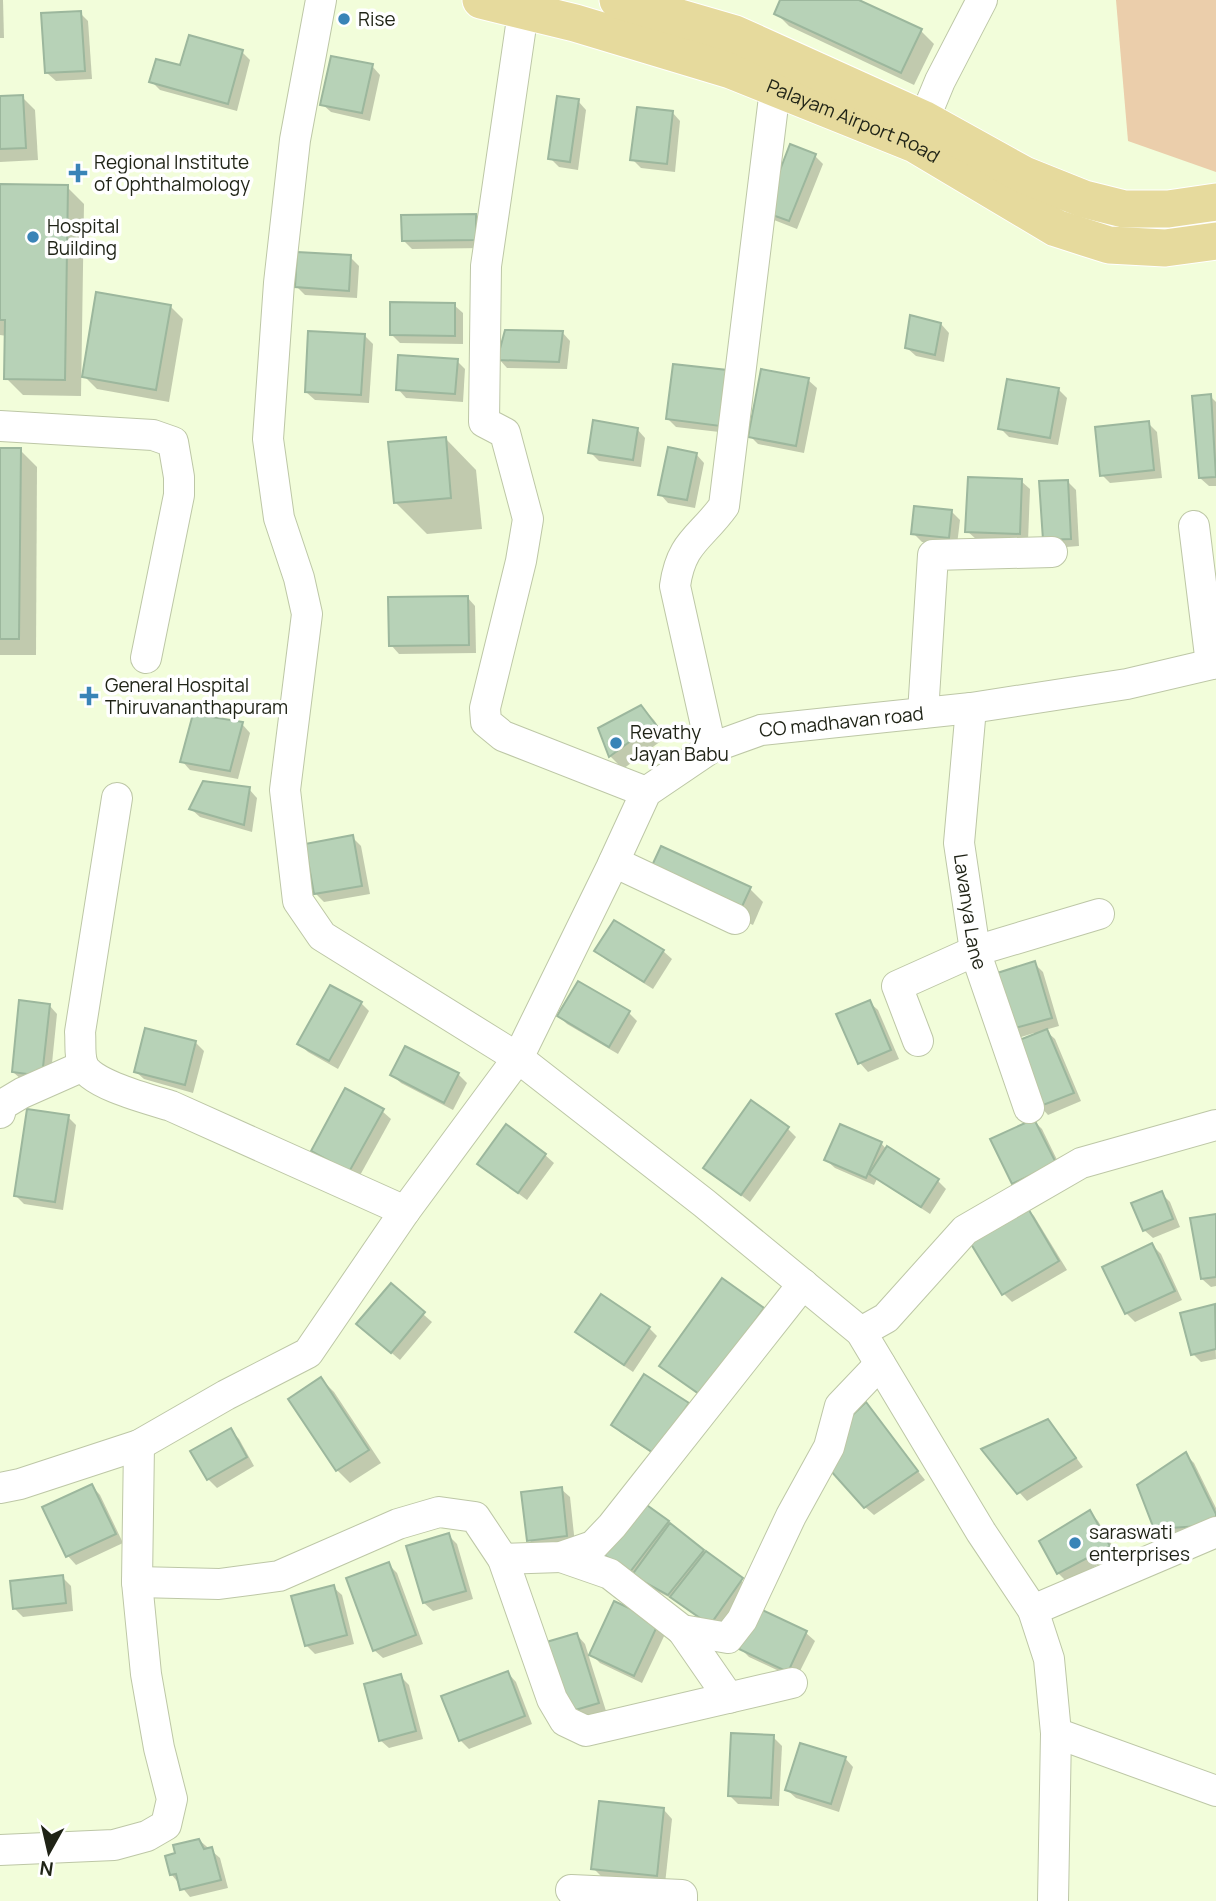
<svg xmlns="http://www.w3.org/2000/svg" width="1216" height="1901" font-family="Manrope,sans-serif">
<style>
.green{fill:#ebceab}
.shadow{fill:#0003}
.building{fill:#b7d2b7;stroke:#9cb79d;stroke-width:2}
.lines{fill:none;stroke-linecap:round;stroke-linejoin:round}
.minor-casing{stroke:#bdc7a6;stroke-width:32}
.major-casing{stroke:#fff;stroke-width:39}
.minor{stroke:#fff;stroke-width:30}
.major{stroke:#e6da9d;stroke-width:37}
.poi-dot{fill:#3984b7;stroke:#fff;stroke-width:2.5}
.labels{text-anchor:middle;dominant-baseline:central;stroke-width:7;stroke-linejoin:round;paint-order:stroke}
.poi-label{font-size:19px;fill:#1f2316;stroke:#fff;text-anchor:start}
.street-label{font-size:19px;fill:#1f2316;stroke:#fff}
</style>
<rect width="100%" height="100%" fill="#f2fdda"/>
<path class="green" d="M1116,0H1216V172L1128,141Z"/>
<g class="shadow">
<path d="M0,0H3L4,38H0Z"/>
<path d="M782,0H855L921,31L934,44L914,85L789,26L776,13Z"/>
<path d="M80,13L88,21L92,79L56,81L47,73Z"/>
<path d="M242,52L250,60L237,111L160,90L151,81L181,67Z"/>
<path d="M372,66L380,75L370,121L331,112L322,104Z"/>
<path d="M22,97L35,110L38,160L0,162V98Z"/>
<path d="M578,101L586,110L578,170L559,167L550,158Z"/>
<path d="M672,112L680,121L675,172L641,168L632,159Z"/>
<path d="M815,156L823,164L797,229L774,220L766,211Z"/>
<path d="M0,186L67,187L84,204L81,396L23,395L6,378L7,336L0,335Z"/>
<path d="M475,216L484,225V248L412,249L403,240Z"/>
<path d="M350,257L359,266L357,298L305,295L296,286Z"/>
<path d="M454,305L463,313V344L400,343L392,335Z"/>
<path d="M170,306L183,319L169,402L97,389L84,376Z"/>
<path d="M941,324L949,333L944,362L916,356L907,348Z"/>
<path d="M562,332L570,341L567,369L507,368L499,359Z"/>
<path d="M364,335L373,344L369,403L315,400L306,392Z"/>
<path d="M457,361L465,369L463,402L406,398L398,389Z"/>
<path d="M674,366L728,433L676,427L667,418Z"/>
<path d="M808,380L817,388L804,453L758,444L750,436Z"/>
<path d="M1058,389L1067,398L1058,445L1009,437L1000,428Z"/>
<path d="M1210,396L1216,402V486H1209L1200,478Z"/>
<path d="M1148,423L1157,432L1162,478L1110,483L1102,475Z"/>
<path d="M637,429L645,438L641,467L599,461L590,452Z"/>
<path d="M445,438L476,470L482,529L427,534L395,502Z"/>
<path d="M0,450H20L37,467L36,655H0Z"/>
<path d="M696,454L704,463L695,508L668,503L660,494Z"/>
<path d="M1021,481L1030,489L1028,541L976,539L967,531Z"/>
<path d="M1067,481L1076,490L1079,546L1053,548Z"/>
<path d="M951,511L960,520L957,545L922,542L913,533Z"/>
<path d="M467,597L475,606L476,653L399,654L391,645Z"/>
<path d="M641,707L654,720L668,740L665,738L623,769L610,756Z"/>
<path d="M242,724L250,733L238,779L190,770L182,761Z"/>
<path d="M249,789L257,798L252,832L200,817L191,809Z"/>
<path d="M352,837L361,846L370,894L324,902L316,894Z"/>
<path d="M664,885L750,889L763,902L753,925Z"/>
<path d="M597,951H663L672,959L653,989L605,959Z"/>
<path d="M1034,963L1043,972L1059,1026L1045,1030L1055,1039L1081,1101L1048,1115L1040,1106L1034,1033L1018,1038L1010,1030Z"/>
<path d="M579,983L629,1013L637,1021L618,1054L567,1024L559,1016Z"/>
<path d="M869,1002L878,1010L899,1059L868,1072L860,1063L839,1015Z"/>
<path d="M361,1003L369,1011L338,1069L308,1052L299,1044Z"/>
<path d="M49,1005L57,1014L50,1083L22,1080L13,1072Z"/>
<path d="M146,1030L196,1043L204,1051L193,1093L144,1079L135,1071Z"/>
<path d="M458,1074L467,1083L453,1110L401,1083L392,1075Z"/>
<path d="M382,1111L391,1119L358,1179L322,1159L313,1151Z"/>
<path d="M68,1117L76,1125L63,1210L24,1204L15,1195Z"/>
<path d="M1034,1121L1042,1129L1063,1172L1022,1191L1014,1183Z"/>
<path d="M788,1129L796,1137L750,1202L705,1168Z"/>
<path d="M881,1143L887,1150L938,1181L946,1189L930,1214L877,1179L874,1185L835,1168L826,1160Z"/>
<path d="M545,1155L554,1163L527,1200L479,1164Z"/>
<path d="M1161,1193L1170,1202L1180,1227L1153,1238L1144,1230Z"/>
<path d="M1026,1208L1034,1216L1067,1270L1012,1302L1004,1294Z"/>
<path d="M1216,1216V1286L1211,1287L1202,1279Z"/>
<path d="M1152,1245L1161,1254L1182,1300L1135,1322L1126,1313Z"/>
<path d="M391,1286L432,1322L400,1360L367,1332Z"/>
<path d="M1214,1306L1216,1359L1201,1362L1193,1354Z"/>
<path d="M649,1328L657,1336L633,1372L586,1340L577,1332Z"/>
<path d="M321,1379L334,1392L381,1463L350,1483L337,1470Z"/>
<path d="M687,1404L696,1413L664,1461L621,1433L613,1425Z"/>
<path d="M866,1405L925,1480L874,1515L865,1507Z"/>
<path d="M230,1430L239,1439L254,1466L217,1488L208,1479Z"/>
<path d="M1056,1430L1083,1467L1027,1501L1019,1492Z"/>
<path d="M1186,1455L1194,1463L1216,1508V1533L1164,1537L1156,1528Z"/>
<path d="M92,1486L100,1495L123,1543L76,1565L68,1556L45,1508Z"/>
<path d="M561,1489L570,1497L575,1544L537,1548L529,1540Z"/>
<path d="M1089,1512L1098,1521L1117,1554L1067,1582L1058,1573Z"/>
<path d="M668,1522L750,1588L719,1632L678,1602L642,1583L598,1549Z"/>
<path d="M448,1535L457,1544L473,1599L433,1611L424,1603Z"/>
<path d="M388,1564L397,1573L423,1644L383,1658L374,1650Z"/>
<path d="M62,1577L71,1586L73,1611L23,1617L14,1608Z"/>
<path d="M333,1587L342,1595L354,1644L315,1654L306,1645Z"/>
<path d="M615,1604L666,1632L642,1683L600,1663L592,1655Z"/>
<path d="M806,1633L815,1641L796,1679L749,1657L741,1649Z"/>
<path d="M577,1635L585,1644L606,1711L575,1721Z"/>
<path d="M508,1673L516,1682L532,1724L469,1749L460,1740Z"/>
<path d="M400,1676L409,1685L423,1739L389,1748L380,1740Z"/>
<path d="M773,1737L782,1746L779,1806L738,1804L730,1796Z"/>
<path d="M845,1758L853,1767L839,1812L796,1798L787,1790Z"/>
<path d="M664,1810L672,1819L665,1884L602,1877L593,1868Z"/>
<path d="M199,1840L220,1858L228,1888L190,1897L172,1875L177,1854Z"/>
</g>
<g class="building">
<path d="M780,0H859L922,29L901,73L774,14Z"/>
<path d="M81,11L85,71L45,73L41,13Z"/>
<path d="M189,35L243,50L228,104L149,82L156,59L180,65Z"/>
<path d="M331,56L373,64L362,113L320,105Z"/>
<path d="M23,95L26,148L0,149V96Z"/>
<path d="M557,96L579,99L570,162L548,159Z"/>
<path d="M637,107L673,111L667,164L630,160Z"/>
<path d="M790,144L816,154L789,221L764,212Z"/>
<path d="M0,184L68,185L65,380L4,379L5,320H0Z"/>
<path d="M476,214V240L402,241L401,215Z"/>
<path d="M297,252L351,255L349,291L295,287Z"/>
<path d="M96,292L171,305L156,390L82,377Z"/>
<path d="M390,302L455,303V336L390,335Z"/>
<path d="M910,315L941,323L935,355L905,348Z"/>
<path d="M505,330L563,331L559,362L497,360Z"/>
<path d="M308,331L365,334L361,395L305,392Z"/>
<path d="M398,355L458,359L455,394L396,390Z"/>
<path d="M673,364L727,370L720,426L666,419Z"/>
<path d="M761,369L809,378L796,446L748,437Z"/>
<path d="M1007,379L1059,388L1050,438L998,429Z"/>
<path d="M1211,394L1216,477L1199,478L1192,396Z"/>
<path d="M593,420L638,428L633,460L588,453Z"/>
<path d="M1149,421L1154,470L1100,476L1095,427Z"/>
<path d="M446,437L451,498L394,503L388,442Z"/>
<path d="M668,447L697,453L687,500L658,495Z"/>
<path d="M0,448H21L19,639H0Z"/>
<path d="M968,477L1022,479L1020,534L965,532Z"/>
<path d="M1068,480L1071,539L1043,540L1039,481Z"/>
<path d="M914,506L952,510L949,538L911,534Z"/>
<path d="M468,596L469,645L389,646L388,597Z"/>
<path d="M641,705L659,729L651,726L609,757L598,728Z"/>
<path d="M193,714L243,722L230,771L180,762Z"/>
<path d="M203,781L250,787L244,825L189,809Z"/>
<path d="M353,835L362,886L314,894L305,844Z"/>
<path d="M661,846L751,887L739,913L649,872Z"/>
<path d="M614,920L664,950L644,982L594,951Z"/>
<path d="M1035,961L1052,1018L1008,1030L991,975Z"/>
<path d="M578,981L630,1011L609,1047L557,1016Z"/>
<path d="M330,985L362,1002L329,1061L297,1044Z"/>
<path d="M19,1000L50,1004L42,1076L12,1072Z"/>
<path d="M870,1000L891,1050L858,1064L836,1014Z"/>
<path d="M145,1028L196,1041L185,1085L134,1072Z"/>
<path d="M1047,1029L1074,1093L1038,1107L1012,1043Z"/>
<path d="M405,1046L459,1073L444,1103L390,1075Z"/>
<path d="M345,1088L384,1109L349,1172L311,1151Z"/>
<path d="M751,1100L789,1127L741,1195L703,1168Z"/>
<path d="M27,1109L69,1115L55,1202L14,1196Z"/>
<path d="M1034,1119L1056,1163L1012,1184L990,1139Z"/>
<path d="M506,1124L546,1154L518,1193L477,1164Z"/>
<path d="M840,1124L882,1142L866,1178L824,1160Z"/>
<path d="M887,1146L939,1179L921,1207L869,1174Z"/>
<path d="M1162,1191L1173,1219L1143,1231L1131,1203Z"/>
<path d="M1026,1205L1059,1261L1002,1295L968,1239Z"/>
<path d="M1216,1214V1277L1201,1279L1190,1218Z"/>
<path d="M1152,1243L1175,1291L1125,1314L1102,1267Z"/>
<path d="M722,1278L764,1308L702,1396L659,1366Z"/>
<path d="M391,1283L425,1312L391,1353L356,1324Z"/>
<path d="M601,1294L650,1327L624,1365L575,1332Z"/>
<path d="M1215,1304L1216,1349L1191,1355L1180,1313Z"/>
<path d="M644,1374L689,1403L655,1454L611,1425Z"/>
<path d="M321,1377L369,1450L336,1471L288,1399Z"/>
<path d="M866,1402L918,1471L864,1508L830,1470L841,1426Z"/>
<path d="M1048,1419L1076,1458L1017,1494L981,1449Z"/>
<path d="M231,1428L247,1457L207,1480L190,1451Z"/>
<path d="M1186,1452L1216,1514V1525L1154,1529L1137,1485Z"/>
<path d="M92,1484L116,1534L66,1557L42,1507Z"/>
<path d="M562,1487L567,1536L527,1541L521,1492Z"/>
<path d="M637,1498L669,1521L630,1572L595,1549Z"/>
<path d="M1090,1510L1110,1546L1057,1574L1039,1541Z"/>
<path d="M670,1523L704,1550L668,1595L632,1575Z"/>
<path d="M449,1533L466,1591L423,1603L406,1546Z"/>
<path d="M706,1551L743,1578L710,1625L670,1597Z"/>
<path d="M389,1562L416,1635L373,1651L346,1578Z"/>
<path d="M63,1575L66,1603L13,1609L10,1581Z"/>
<path d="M334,1585L347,1635L305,1646L291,1596Z"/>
<path d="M614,1601L659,1622L634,1676L589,1655Z"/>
<path d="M758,1608L807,1631L788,1672L739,1649Z"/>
<path d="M577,1633L599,1703L565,1713L543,1643Z"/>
<path d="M508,1671L525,1716L459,1741L441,1696Z"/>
<path d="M401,1674L416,1731L379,1741L364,1684Z"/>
<path d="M731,1733L774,1735L771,1798L728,1796Z"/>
<path d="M800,1743L846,1757L831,1804L785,1790Z"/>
<path d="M599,1801L664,1808L657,1876L591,1869Z"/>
<path d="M199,1839L204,1849L212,1847L221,1880L180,1890L176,1874L170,1875L165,1856L175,1853L173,1845Z"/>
</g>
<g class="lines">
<defs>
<g id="minor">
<path d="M321,0L295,140L279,283L268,439L279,518L299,578L307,614L285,790L298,901L322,936L518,1058L704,1203L861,1332L981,1532L1033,1610L1049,1659L1056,1733L1053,1901"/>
<path d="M523,12L486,266L484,422L505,433L528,519L521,561L485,708L486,722L503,736L646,792"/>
<path d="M916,139L940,81L982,0"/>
<path d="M0,426L153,435L173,442L179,477V495L146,658"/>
<path d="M1194,526L1211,664"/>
<path id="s1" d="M971,708L959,843L975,951L1029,1108"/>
<path d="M923,713L933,555L1052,552"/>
<path d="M711,748L675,586C681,542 701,538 724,506L775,89"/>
<path d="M117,798L80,1032C81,1042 79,1056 83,1065C89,1084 152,1100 171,1106L405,1211"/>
<path d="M614,862L735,919"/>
<path d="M918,1041L897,986L975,951L1099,914"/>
<path d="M0,1113L2,1105L22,1093L83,1066"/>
<path d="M861,1332L886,1318L965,1230L1081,1163L1216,1125"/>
<path id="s2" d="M0,1488L20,1484L139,1445L226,1395L308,1353L405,1211L518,1058L611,868L646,792L711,748L761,730L971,708L1127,684L1216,663"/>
<path d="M561,1557L610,1574L682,1630L728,1638L742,1620L791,1516L829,1447L840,1406L880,1364"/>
<path d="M503,1559L561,1557L593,1546L612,1526L803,1284"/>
<path d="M137,1582L219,1584L279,1576L398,1524L439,1512L475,1517L503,1559L552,1699L565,1721L586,1731L792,1683"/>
<path d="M1033,1610L1216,1532"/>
<path d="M682,1630L729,1698"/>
<path d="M1056,1733L1216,1791"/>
<path d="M0,1850L114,1845L147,1836L166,1825L172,1799L159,1748L146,1674L137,1582L139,1445"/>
<path d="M571,1890L682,1895V1901"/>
</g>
<g id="major">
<path id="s3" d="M481,0L575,23L731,70L915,144L1056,228L1109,245L1165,248L1216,241"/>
<path d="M618,0L735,34L923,119L1024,175L1084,199L1124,209H1168L1216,202"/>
</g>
</defs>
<use href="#minor" class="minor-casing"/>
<use href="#major" class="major-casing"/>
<use href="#minor" class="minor"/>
<use href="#major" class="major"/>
</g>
<g class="poi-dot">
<circle cx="344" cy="19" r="7"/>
<path d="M74.5 162.5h7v7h7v7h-7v7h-7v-7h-7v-7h7z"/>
<circle cx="33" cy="237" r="7"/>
<path d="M85.5 685.5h7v7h7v7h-7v7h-7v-7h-7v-7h7z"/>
<circle cx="616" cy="743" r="7"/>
<circle cx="1075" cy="1543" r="7"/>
</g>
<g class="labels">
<g class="poi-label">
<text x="358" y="19">Rise</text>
<text x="94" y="162">Regional Institute<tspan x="94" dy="22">of Ophthalmology</tspan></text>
<text x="47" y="226">Hospital<tspan x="47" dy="22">Building</tspan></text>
<text x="105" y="685">General Hospital<tspan x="105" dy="22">Thiruvananthapuram</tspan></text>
<text x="630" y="732">Revathy<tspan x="630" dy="22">Jayan Babu</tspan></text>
<text x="1089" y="1532">saraswati<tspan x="1089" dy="22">enterprises</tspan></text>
</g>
<g class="street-label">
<text stroke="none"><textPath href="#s3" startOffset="392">Palayam Airport Road</textPath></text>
<text stroke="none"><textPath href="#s2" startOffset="1208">CO madhavan road</textPath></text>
<text stroke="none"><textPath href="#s1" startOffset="205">Lavanya Lane</textPath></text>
</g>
</g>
<g transform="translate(49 1852) rotate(188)" stroke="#ffffff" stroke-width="5" paint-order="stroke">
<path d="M0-5L12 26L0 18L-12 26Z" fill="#1f2316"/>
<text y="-10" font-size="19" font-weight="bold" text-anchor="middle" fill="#1f2316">N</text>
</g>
</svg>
